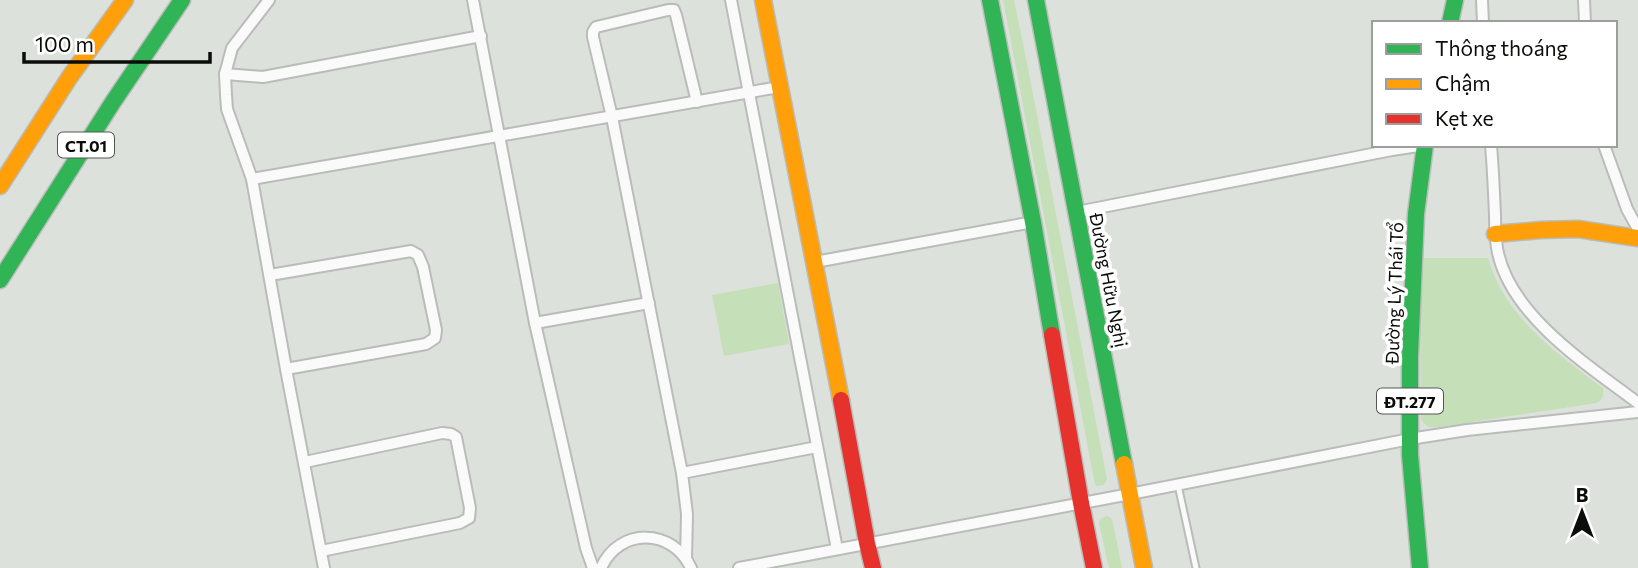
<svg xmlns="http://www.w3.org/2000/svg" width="1638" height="568" font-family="Commissioner,sans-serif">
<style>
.green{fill:#c5dfb9}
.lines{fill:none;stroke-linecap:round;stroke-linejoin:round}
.lane-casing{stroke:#b9bcb8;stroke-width:9}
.street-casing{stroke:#b9bcb8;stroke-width:14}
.fast-casing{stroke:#b9bcb8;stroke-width:19}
.slow-casing{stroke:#b9bcb8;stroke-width:19}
.jam-casing{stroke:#b9bcb8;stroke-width:19}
.lane{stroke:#fafafa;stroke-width:5}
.street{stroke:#fafafa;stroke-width:10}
.fast{stroke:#30b455;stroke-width:16}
.slow{stroke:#ff9f0a;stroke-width:16}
.jam{stroke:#e5322d;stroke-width:16}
.labels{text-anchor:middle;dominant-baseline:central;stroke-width:7;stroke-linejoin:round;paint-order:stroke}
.shield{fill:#fff;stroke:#545654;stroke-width:2}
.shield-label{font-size:16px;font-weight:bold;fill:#0b0d0a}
.street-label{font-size:18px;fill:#0b0d0a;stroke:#fff}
</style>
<rect width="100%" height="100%" fill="#dde1dc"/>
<g class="green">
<path d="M1003,0H1014L1027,63L1107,479L1104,485L1096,486L1094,480Z"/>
<path d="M1424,258H1488C1505,317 1556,353 1603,388C1604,396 1603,399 1597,403L1439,427C1430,428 1425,427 1421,419L1420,330Z"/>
<path d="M778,283L789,344L724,356L712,295Z"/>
<path d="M1107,516L1111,518L1113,523L1122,568H1109L1099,523L1100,519Z"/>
</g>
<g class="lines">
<defs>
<path id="lane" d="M1178,485L1196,568"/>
<g id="street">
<path d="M269,0L232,48L225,74L226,95L227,109L252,179L286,369L324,568"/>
<path d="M473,0L535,323L586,548L593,568"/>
<path d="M731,0L837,549"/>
<path d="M1482,0L1483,23"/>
<path d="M1584,0L1585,23"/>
<path d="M225,74L263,77L481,36"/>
<path d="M1491,145C1493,168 1494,192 1495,215C1495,227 1495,240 1498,253C1512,317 1589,366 1638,403"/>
<path d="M1604,145L1627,209L1638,229"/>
<path d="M252,179L779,87"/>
<path d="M1077,212L1392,150L1425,145"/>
<path d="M815,262L1033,222"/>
<path d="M270,275L411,251L418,255L423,267L436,330L435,338L426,344L286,369"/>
<path d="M535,323L649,303"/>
<path d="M305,462L442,433L451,434L456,437L470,508L469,518L460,523L321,551"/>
<path d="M682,473L817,447"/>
<path d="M686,559L687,514L682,473L612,117L593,37V32L596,27L668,10H674L676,15L697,102"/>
<path d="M601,568C619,527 673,528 691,568"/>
<path d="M739,568L1130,494L1410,439L1467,430L1638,412"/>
</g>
<g id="fast">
<path d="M990,0L1033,222L1052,335"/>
<path d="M1036,0L1124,464"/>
<path d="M1450,23L1455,0"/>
<path d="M0,280L113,102L182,0"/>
<path d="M1420,568L1410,455V356L1416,214L1425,145"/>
</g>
<g id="slow">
<path d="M763,0L841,400"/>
<path d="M0,186L69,78L125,0"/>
<path d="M1495,234L1541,230L1578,229L1638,238"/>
<path d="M1124,464L1144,568"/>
</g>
<g id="jam">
<path d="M1052,335L1081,503L1094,568"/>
<path d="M841,400L867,543L873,568"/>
</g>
</defs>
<use href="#lane" class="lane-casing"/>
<use href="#street" class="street-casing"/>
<use href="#fast" class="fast-casing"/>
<use href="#slow" class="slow-casing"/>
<use href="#jam" class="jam-casing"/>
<use href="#lane" class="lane"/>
<use href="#street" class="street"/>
<use href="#fast" class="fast"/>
<use href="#slow" class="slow"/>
<use href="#jam" class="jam"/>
</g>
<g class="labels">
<g class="shield">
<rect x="58" y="132.5" width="56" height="25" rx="5"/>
<rect x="1377" y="388.5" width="66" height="25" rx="5"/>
</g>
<g class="shield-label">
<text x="86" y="145">CT.01</text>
<text x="1410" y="401">ĐT.277</text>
</g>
<g class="street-label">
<text transform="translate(1109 280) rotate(79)">Đường Hữu Nghị</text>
<text transform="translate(1394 293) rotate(-88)">Đường Lý Thái Tổ</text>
</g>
</g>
<rect x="1372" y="21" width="245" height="126" fill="#ffffff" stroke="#9d9e9d" stroke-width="2"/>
<rect x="1386" y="44" width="35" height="10" fill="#30b455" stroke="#9d9e9d" stroke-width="2"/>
<text x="1435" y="56" font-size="21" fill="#0b0d0a">Thông thoáng</text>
<rect x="1386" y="79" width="35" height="10" fill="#ff9f0a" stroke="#9d9e9d" stroke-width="2"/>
<text x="1435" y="91" font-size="21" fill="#0b0d0a">Chậm</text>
<rect x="1386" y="114" width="35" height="10" fill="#e5322d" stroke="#9d9e9d" stroke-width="2"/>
<text x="1435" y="126" font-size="21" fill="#0b0d0a">Kẹt xe</text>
<g transform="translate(1582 512)" stroke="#ffffff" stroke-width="5" paint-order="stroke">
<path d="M0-5L12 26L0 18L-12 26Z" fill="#0b0d0a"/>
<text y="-10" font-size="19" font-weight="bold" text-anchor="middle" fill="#0b0d0a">B</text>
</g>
<path d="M24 52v10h186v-10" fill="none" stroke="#0b0d0a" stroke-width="3.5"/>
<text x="35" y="52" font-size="21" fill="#0b0d0a" stroke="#ffffff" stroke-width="5" paint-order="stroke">100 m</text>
</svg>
